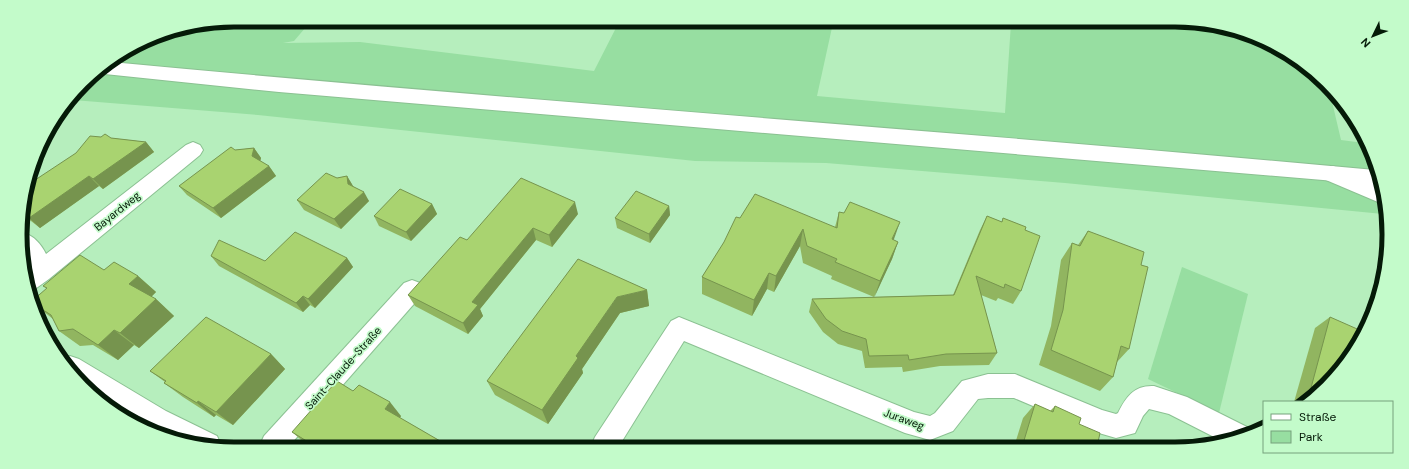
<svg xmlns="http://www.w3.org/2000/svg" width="1409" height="469" font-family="'DM Sans',sans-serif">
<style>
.green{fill:#97dea1}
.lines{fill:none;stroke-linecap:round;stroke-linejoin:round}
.minor-casing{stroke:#8bc192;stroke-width:2}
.major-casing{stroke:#8bc192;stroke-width:2}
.minor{fill:#fff;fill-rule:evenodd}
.major{fill:#fff;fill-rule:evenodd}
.wall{fill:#91b560}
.shaded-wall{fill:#76944e}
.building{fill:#a9d370;stroke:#76944e}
.labels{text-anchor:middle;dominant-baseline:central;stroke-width:3.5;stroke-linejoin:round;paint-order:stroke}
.street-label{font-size:11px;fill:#051a08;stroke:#c3fbca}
.rim{fill:none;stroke:#051a08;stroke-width:5}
</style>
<rect width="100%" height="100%" fill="#b6eebd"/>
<g class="green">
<path d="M235,20H312L294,41L283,43L360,42L594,71L619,22L833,23L817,96L1005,113L1011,23L1217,24L1294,56L1330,93L1341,140L1364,143L1385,193V216L1383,214L1065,183L826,163L695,161L258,115L73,100L93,73L153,36Z"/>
<path d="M1182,267L1248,294L1219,413L1148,379Z"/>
</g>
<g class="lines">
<defs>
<g id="minor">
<path d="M193,142L200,145L203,150L200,155L49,279L35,289L28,291L26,270L28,268L25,260L24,233C34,236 41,244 46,254L186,145Z"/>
<path d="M1333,166L1382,186L1385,193V205L1326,180L1323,174L1326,168Z"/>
<path d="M412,280L420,283L424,290L420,297L290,445H260L264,436L404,283Z"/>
<path d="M679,317L914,412L930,416L935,413L962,381L988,374H1015L1102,410L1116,414L1118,413C1126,397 1134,385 1154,386L1187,397L1247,427L1250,433L1222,441L1169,414L1149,409L1143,416L1135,433L1116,438L1092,431L1014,398H988L978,399L953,431L930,440L905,433L684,341L619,446H591L595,437L671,321Z"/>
<path d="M70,356L79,359L166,411L217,436L221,445H192L137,422L104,401L61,359Z"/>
</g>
<path id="major" d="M111,62C532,102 954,131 1375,170L1382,185L279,92L95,73Z"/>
</defs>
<use href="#minor" class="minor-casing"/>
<use href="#major" class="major-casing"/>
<use href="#minor" class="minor"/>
<use href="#major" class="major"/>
</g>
<g class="wall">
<path d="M111,138L146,142L154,152L103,189L99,186L40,228L22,214V207L28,189H27L29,184Z"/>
<path d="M254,148L261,158L260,161L269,166L276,176L221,218L187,195L179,186L235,150Z"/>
<path d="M347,176L353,186L369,201L341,229L304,210L297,200L337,178Z"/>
<path d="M432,204L437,214L411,241L379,226L374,216Z"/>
<path d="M669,206L670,215L650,243L617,228L615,218Z"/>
<path d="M839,212L898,242L892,259L874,297L953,295L980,230L987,216L1002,222L1003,218L1025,230L1021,291L1013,304L998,298L996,301L981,295L997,353L989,365L940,366L903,372L902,367L865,368L862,351L838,344L823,332L809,312L812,299L874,297L831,279L832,276L803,263L800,246L774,292L767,289L752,316L702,294V277L740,218L835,227Z"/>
<path d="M578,214L552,247L536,240L480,309L483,316L468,334L415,306L408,295L467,240Z"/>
<path d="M1088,231L1141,265L1129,349L1117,362L1113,377L1100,391L1039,365L1051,326L1061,260L1072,243L1078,245Z"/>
<path d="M211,256L265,261L347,258L353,267L315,308L310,305L303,312L219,266Z"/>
<path d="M104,270L138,276L156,292L151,297L156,299L174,316L139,348L134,345L118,360L93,345L80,346L59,331L53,319L34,304L47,289L43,286Z"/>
<path d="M647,290L649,306L620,313L582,369L583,373L548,424L495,395L487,381Z"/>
<path d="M1330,317L1326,386L1304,402H1294L1315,328Z"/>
<path d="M271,354L285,369L233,425L216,415L214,417L183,397L164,383L165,382L150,371Z"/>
<path d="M353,391L401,416L400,418L447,445H307L292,432Z"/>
<path d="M1035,404L1050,411L1055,406L1079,424L1097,447H1014L1023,418Z"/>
</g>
<g class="shaded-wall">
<path d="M146,142L154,152L103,189L93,179Z"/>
<path d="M254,148L261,158L259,166L252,156Z"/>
<path d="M269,166L276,176L221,218L213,208Z"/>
<path d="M89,176L99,186L40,228L29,218Z"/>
<path d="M347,176L353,186L348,184Z"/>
<path d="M364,192L369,201L341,229L334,219Z"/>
<path d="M575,202L578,214L552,247L549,235Z"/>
<path d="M432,204L437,214L411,241L406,232Z"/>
<path d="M669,206L670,215L650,243L649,234Z"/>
<path d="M900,222L894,239L886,256L892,239Z"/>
<path d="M533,228L536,240L480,309L483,316L468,334L463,323L472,302Z"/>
<path d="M803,229L800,246L774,292L776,276Z"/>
<path d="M898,242L892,259L874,298L880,281Z"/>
<path d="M347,258L353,267L315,308L308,299Z"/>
<path d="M769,273L767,289L752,316L754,300Z"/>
<path d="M138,276L156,292L147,301L129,284Z"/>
<path d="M647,290L649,306L620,313L582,369L583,373L548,424L542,410L576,356L617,297Z"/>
<path d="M303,296L310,305L303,312L296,303Z"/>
<path d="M156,299L174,316L139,348L120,333Z"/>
<path d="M114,330L134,345L118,360L98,345Z"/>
<path d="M271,354L285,369L233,425L216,412Z"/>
<path d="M198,401L216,415L214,417L197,403Z"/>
<path d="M390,402L401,416L396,423L385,409Z"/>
</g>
<g class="building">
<path d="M105,134L111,138L146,142L93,179L89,176L29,218L22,213V207L27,190L32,187H28L29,184L76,153L90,136L101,137Z"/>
<path d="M231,147L235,150L254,148L252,156L269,166L213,208L179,186Z"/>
<path d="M326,173L337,178L347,176L348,184L364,192L334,219L297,200Z"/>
<path d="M521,178L575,202L549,235L533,228L472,302L478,305L463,323L408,295L460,237L467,240Z"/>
<path d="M400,189L432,204L406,232L374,216Z"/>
<path d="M636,191L669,206L649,234L615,218Z"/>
<path d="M755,194L837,228L839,212L844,213L850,202L900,222L892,239L898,242L880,281L835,262L837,259L807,246L803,229L776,276L769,273L754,300L702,277L724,242L736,217L740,218Z"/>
<path d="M987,216L1002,222L1003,218L1026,227L1025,230L1040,236L1021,291L1005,284L1004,288L976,276L997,353L946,354L909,360L908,355L869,356L866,339L842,331L826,319L812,299L954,295Z"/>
<path d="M1088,231L1144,252L1141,265L1148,267L1129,349L1121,346L1113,377L1051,350L1063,310L1072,243L1080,246Z"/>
<path d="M295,232L347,258L308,299L303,296L296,303L211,256L219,240L265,261Z"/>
<path d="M80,255L104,270L114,262L138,276L129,284L156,299L120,333L114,330L98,345L73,329L59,331L51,315L34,304L32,301L47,288L43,286Z"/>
<path d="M578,259L647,290L617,297L576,356L578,358L542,410L487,381Z"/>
<path d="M206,317L271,354L216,412L198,401L197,403L164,383L166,381L150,371Z"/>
<path d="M1330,317L1364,332L1360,342L1326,386L1308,399Z"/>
<path d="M337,381L353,391L359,385L390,402L385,409L447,445H313L292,432L314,407V397L325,394Z"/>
<path d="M1035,404L1053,412L1055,406L1081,418L1079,424L1100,433L1097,447H1022Z"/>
<path d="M459,442L465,445H457Z"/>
</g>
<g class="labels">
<g class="street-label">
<text transform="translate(117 211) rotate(-39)">Bayardweg</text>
<text transform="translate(343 368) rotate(-48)">Saint-Claude-Straße</text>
<text transform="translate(904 419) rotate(20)">Juraweg</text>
</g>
</g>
<path d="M0 0H1409V469H0ZM234 27H1175A207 207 0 0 1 1382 234V235A207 207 0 0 1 1175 442H234A207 207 0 0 1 27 235V234A207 207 0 0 1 234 27Z" fill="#c3fbca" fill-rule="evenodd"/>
<path class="rim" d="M234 27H1175A207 207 0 0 1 1382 234V235A207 207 0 0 1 1175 442H234A207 207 0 0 1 27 235V234A207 207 0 0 1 234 27Z"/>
<rect x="1263" y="401" width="130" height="52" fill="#c3fbca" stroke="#77a17c"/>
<rect x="1271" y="414" width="20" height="6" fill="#ffffff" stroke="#77a17c"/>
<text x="1299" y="421" font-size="12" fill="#051a08">Straße</text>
<rect x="1271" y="431" width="20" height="12" fill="#97dea1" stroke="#77a17c"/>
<text x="1299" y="441" font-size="12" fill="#051a08">Park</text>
<g transform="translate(1373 36) rotate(227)" stroke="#c3fbca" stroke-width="3" paint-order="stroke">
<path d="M0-3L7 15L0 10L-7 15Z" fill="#051a08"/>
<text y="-6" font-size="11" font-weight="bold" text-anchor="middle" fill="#051a08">N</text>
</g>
</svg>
